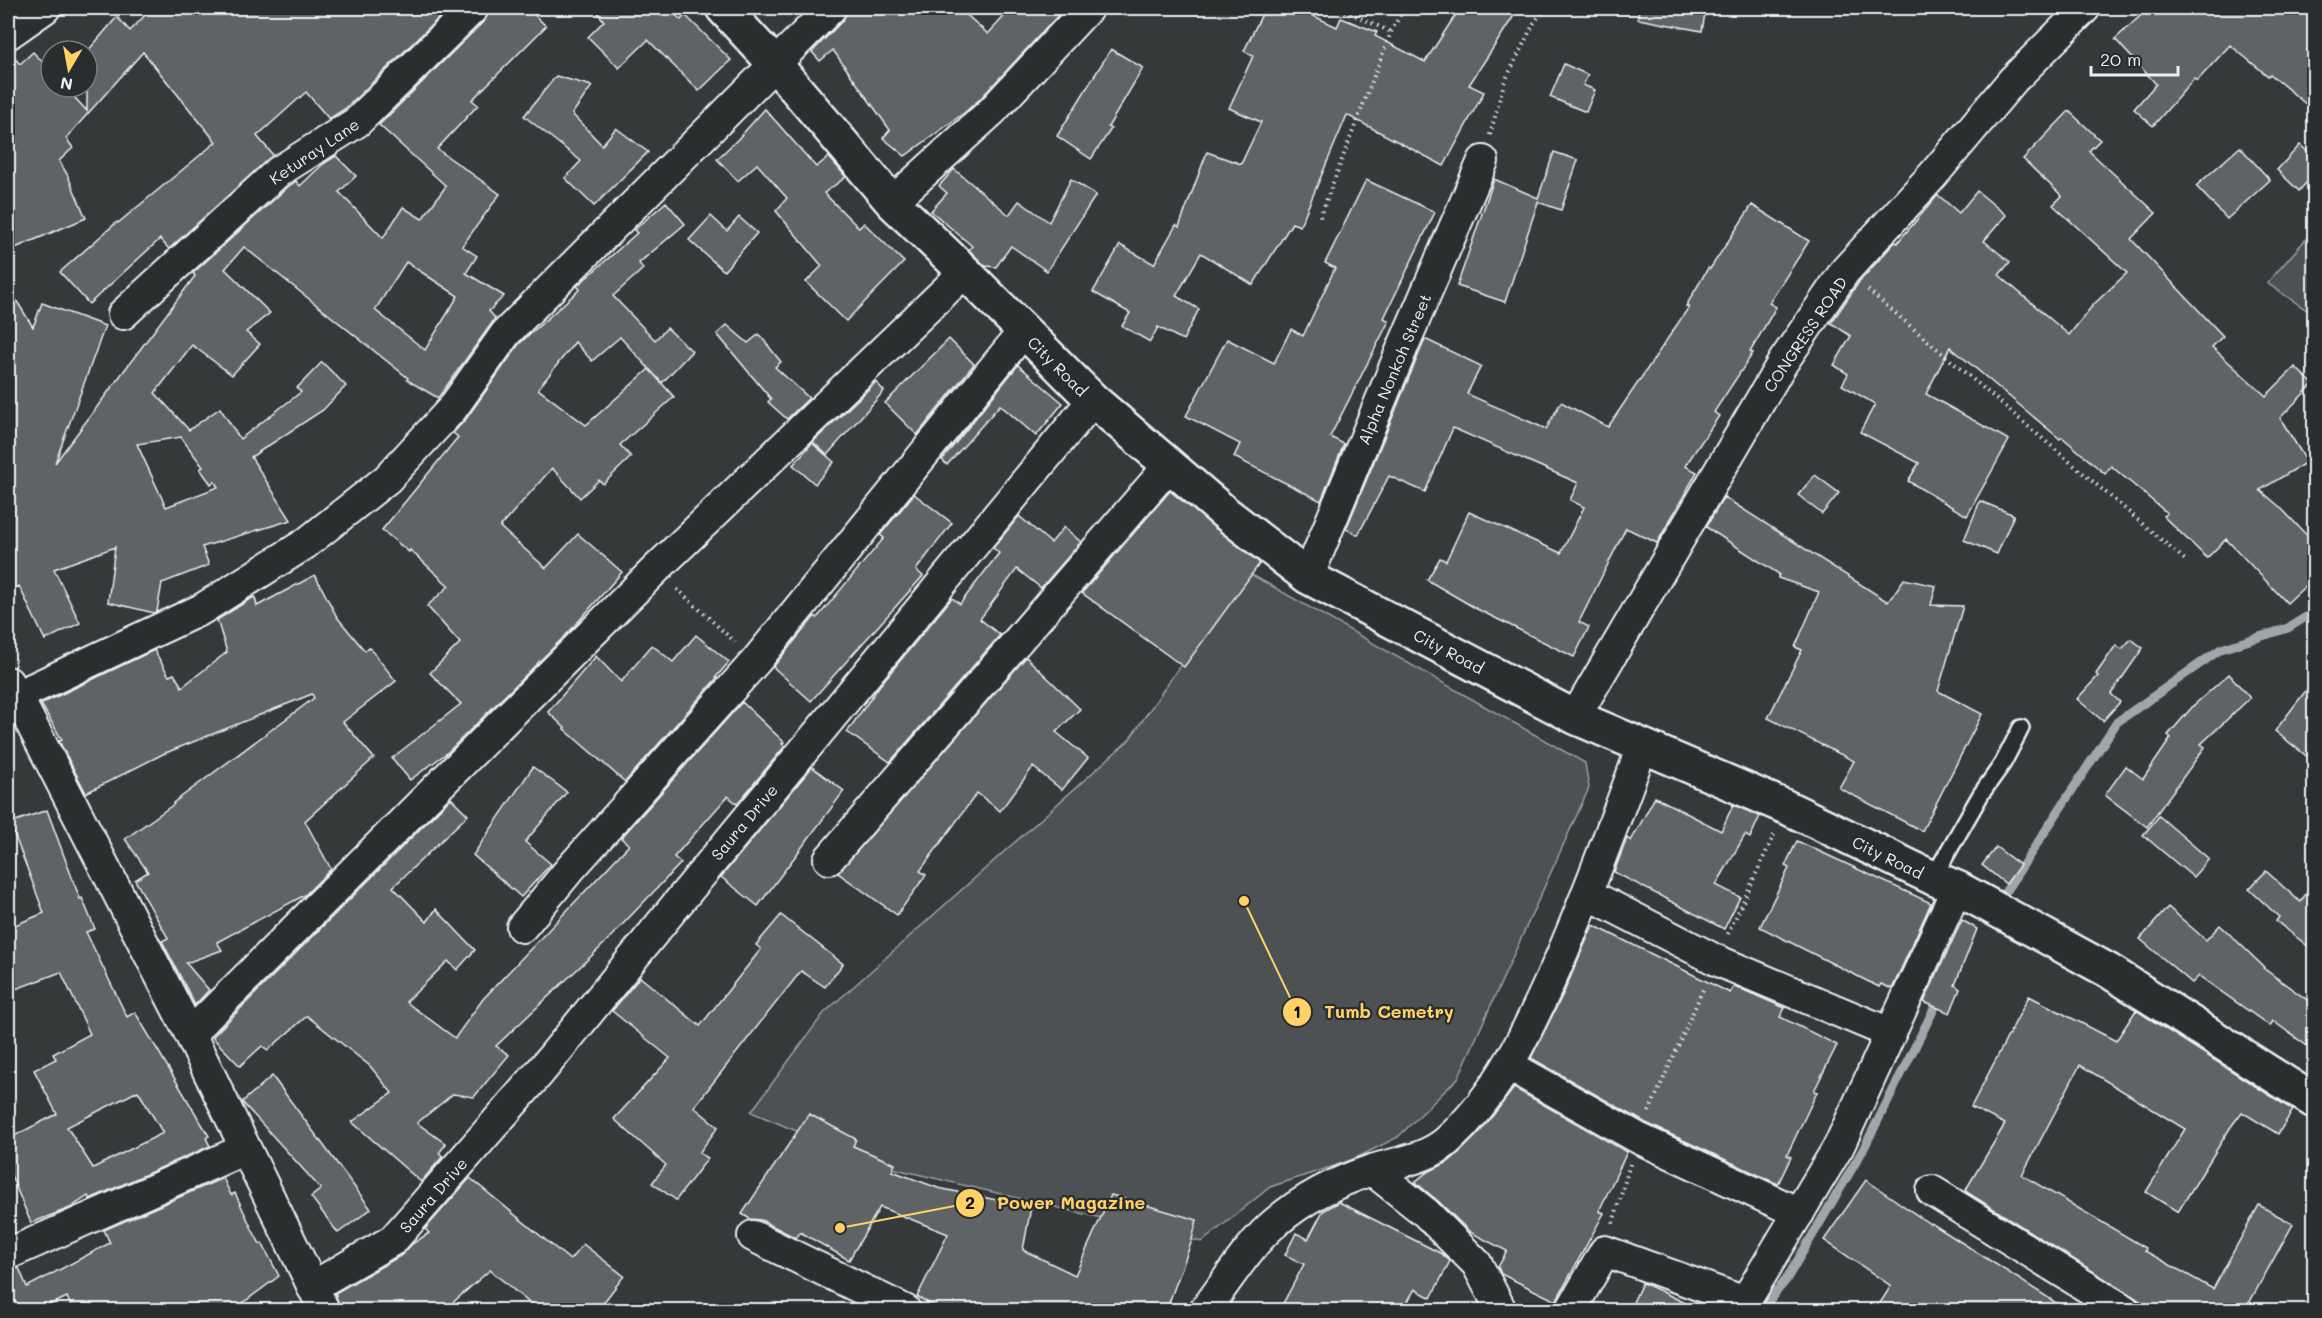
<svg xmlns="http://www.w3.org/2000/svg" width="2322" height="1318" font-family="Mali,sans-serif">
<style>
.green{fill:#4d5152;stroke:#9aa1a5;stroke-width:1.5}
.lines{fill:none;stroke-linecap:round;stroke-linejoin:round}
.stream{stroke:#a0a7ac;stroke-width:9}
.building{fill:#5f6365;stroke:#e8f1f8;stroke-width:1.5;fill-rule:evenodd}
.service-casing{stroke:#e8f1f8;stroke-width:20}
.minor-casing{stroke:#e8f1f8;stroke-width:34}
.secondary-casing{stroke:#e8f1f8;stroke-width:38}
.path{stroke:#e8f1f8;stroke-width:4;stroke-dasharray:1.5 4.5;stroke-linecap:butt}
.service{stroke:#2a2d2e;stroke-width:15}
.minor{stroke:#2a2d2e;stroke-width:30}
.secondary{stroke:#2a2d2e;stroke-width:33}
.labels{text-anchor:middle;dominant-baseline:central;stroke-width:4.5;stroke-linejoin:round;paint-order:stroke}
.street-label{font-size:16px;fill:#e8f1f8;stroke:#2a2d2e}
.leader{fill:none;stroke:#ffd166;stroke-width:2}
.callout-dot{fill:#ffd166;stroke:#2a2d2e;stroke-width:2}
.mark-label{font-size:18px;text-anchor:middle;font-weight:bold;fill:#111}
.callout-label{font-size:18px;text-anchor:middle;font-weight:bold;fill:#ffd166;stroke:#2a2d2e;stroke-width:4.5;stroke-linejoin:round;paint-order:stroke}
</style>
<rect width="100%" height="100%" fill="#35393a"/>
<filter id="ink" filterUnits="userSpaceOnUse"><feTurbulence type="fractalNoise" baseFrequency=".0167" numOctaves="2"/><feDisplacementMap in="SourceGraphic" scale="12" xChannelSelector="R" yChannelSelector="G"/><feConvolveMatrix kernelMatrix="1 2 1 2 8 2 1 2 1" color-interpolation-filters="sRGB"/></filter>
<g filter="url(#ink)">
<g class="green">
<path d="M2314,230V315L2267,283Z"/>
<path d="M1245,571L1585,763L1589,788L1458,1078L1398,1137L1352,1160L1270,1187L1202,1242L875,1164L751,1112L824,1013L1129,740Z"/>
</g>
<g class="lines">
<g class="stream">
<path d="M1998,903L2117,722L2221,649L2288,628L2314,612"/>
<path d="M1761,1310L1786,1280L1863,1150L1940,997"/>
</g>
</g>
<g class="building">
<path d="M152,8H449L346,108L329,119L306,92L257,136L273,155L169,249L160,239L89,304L60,272L117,222L118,223L216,142L143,52L66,138L73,148L59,161L67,174L86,218L8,251V51L20,64L33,52L51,71V87H65L87,111V52L117,17L130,31Z"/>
<path d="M490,8H527L546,26L472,100L478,105L437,149L500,194L462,246L477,256L466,273L504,296L489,311L495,318L492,323L438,398L407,380L408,378L244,247L225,269L270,313L246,332L260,344L232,375L192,345L155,393L189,430L220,408L240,439L301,392L297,388L322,362L346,386L323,410L251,457L291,520L202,547L209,565L162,583L157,611L154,613L108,602L115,547L54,569L80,623L45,640L19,586L8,591V287L33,327L42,303L105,326L55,463L195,276L193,273L289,186L296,181L300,186L323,164L336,156L356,176L339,192L383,238L403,207L422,219L446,186L379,125L485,20ZM406,262L458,296L425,350L375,310ZM181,437L203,467L200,469L211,484L214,481L218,487L166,507L137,444Z"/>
<path d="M594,8H668L681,20L685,15L731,60L699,91L648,40L619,68L588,37L604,21Z"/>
<path d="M848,8H959L988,34L1012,8H1065L980,99L964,113L905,156L883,138L890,130L833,50L820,61L812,52L843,20Z"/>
<path d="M1265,8H1297L1337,27L1341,18L1377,32L1375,36L1425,62L1460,8H1519L1469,85L1484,92L1444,166L1347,115L1300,226L1292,223L1253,285L1201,253L1176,296L1199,309L1183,340L1158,327L1150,342L1122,326L1130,313L1093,292L1120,245L1154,264L1176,225L1179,227L1207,152L1241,164L1261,122L1229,108L1253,56L1244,51Z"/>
<path d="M1639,8H1706L1702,31L1638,19Z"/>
<path d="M2149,8H2314V111L2270,74L2268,76L2230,45L2197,81L2194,79L2153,126L2134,109L2156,84L2115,39Z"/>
<path d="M1111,49L1143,68L1108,127L1111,129L1091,159L1057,136Z"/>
<path d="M1564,64L1588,75L1583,85L1595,90L1586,112L1550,97Z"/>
<path d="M556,76L592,86L572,114L602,145L616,128L648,152L594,206L565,178L581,161L524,116Z"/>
<path d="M765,109L816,167L829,157L846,177L824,193L859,228L864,223L904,262L846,321L806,282L822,266L776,211L787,198L757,164L738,181L717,159L737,140Z"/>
<path d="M2069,111L2100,140L2089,151L2156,213L2131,239L2223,336L2212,347L2266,396L2295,367L2313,384L2280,418L2307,462L2260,490L2280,507L2314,543V578L2287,603L2226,539L2207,558L2163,516L2167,513L2111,466L2105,474L2062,437L2060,439L1950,347L1926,394L2009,440L1967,516L1908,481L1919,463L1860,432L1875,404L1842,385L1848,374L1834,365L1851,336L1831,323L1859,282L1895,242L1897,243L1938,195L1959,213L1977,191L2006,215L1984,241L2010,262L1999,275L2069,335L2093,305L2127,273L2053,205L2062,196L2023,159Z"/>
<path d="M2300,145L2314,157V174L2299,191L2277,170Z"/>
<path d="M2240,147L2270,180L2227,219L2196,186Z"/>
<path d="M1554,152L1578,160L1561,210L1538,202L1505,302L1457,286L1494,179L1538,198Z"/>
<path d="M954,169L1009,215L1019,201L1049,222L1071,179L1096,195L1047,271L1011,246L996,267L985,266L969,250L972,246L931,211L947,193L939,186Z"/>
<path d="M1366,180L1435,212L1384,318L1389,321L1330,437L1344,444L1321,501L1234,457L1240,444L1186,416L1227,339L1274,363L1291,329L1303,336L1335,268L1325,263Z"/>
<path d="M666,202L685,224L639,263L643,269L613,296L655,340L667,328L692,351L662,383L620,337L592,361L575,342L538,389L586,425L649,369L674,397L620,445L631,457L603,484L599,480L580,498L552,468L500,527L546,568L578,534L622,572L570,631L448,752L410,780L392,758L461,704L430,673L460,643L427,606L449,586L410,550L409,552L382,530L458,437L453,433L466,419L519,344L580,289L577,286L637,233L634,230Z"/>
<path d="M1752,205L1809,241L1769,303L1776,307L1750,352L1753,353L1714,412L1719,416L1685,466L1697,472L1657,543L1626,528L1579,622L1589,627L1574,657L1477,609L1427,580L1440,558L1446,561L1469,512L1561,553L1584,507L1570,500L1578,483L1453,428L1425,492L1389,476L1358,535L1346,529L1425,339L1481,366L1467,394L1546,429L1561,402L1608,427L1689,307L1686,306L1708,268L1710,269Z"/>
<path d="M711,216L727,231L739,217L757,233L724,271L689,240Z"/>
<path d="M727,325L748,343L759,334L781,362L775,367L809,398L787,419L768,402L771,399L717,334Z"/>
<path d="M949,339L974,364L917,435L885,403Z"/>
<path d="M1018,365L1063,403L1036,436L1000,405L947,465L942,460Z"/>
<path d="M876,382L884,391L827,455L813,442Z"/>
<path d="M812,443L834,462L815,484L793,465Z"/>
<path d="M1815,475L1839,493L1822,514L1798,495Z"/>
<path d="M1170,491L1260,563L1184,667L1082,593Z"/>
<path d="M914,494L952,523L916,570L923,576L811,701L773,667L815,616L817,618L884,538L880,535Z"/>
<path d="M1724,497L1888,602L1904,579L1936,586L1931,605L1963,606L1938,691L1982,714L1922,831L1839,788L1854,761L1768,718L1802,650L1795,647L1819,592L1778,578L1779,574L1706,527Z"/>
<path d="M1980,501L2014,515L1997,554L1964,540Z"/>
<path d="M1019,516L1051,543L1064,527L1081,542L1041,588L1017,569L980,619L1000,635L890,762L847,732L880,685L952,598L960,604L999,553L993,548Z"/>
<path d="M315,575L337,617L365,651L369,647L396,681L343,722L374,758L305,821L331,869L305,895L217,942L222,950L186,963L209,990L195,1005L162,941L168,938L135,880L148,872L125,839L174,804L173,803L314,698L312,694L163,754L86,793L59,741L62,740L41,704L154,650L169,676L174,674L182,687L227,652L217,620L250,599L255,597L257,606Z"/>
<path d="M696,635L729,662L716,677L717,678L625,782L564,729L565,728L548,712L596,656L621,682L652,645L673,662Z"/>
<path d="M2131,639L2143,648L2111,694L2120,702L2103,721L2077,699L2098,676L2096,674L2116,645L2122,649Z"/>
<path d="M1026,657L1080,709L1056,732L1088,758L1062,790L1033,767L1000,811L977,793L920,871L926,875L897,915L838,873Z"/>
<path d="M2229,674L2250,698L2201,744L2205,747L2147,827L2105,795L2126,766L2143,779L2171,738L2168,735L2194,705Z"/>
<path d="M2314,680V762L2275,731Z"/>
<path d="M742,702L784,742L782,744L785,746L737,804L728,796L674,857L681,863L602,946L496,1046L509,1055L474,1097L453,1094L417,1123L446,1144L439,1153L443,1156L421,1182L352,1122L392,1093L370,1066L307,1016L268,1050L262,1046L240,1066L212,1037L451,798L468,815L393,887L427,922L436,909L475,950L457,970L448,961L406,1002L455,1038L483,999L629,845L621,838Z"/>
<path d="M533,767L567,792L525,842L551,864L521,897L473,855Z"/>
<path d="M812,767L844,791L758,906L721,877Z"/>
<path d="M1655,797L1721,831L1733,805L1760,816L1750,838L1745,835L1716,885L1740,897L1724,929L1614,872L1627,838L1631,841Z"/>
<path d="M47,810L80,899L82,898L95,929L86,932L127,1017L135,1012L209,1136L206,1138L210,1146L90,1199L88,1196L70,1208L31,1223L8,1168V1139L57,1114L34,1070L56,1059L53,1054L90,1034L61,972L8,992V928L44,913L10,823ZM138,1091L163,1133L93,1168L67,1127Z"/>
<path d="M2159,816L2209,859L2193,877L2143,835Z"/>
<path d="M1797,841L1931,903L1892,989L1881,984L1879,987L1760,927L1789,868L1785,866Z"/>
<path d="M1996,847L2020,865L2006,884L1982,865Z"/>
<path d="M2266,871L2300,902L2314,883V951L2276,921L2279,917L2249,889Z"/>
<path d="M2168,907L2206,940L2220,925L2264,967L2263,968L2314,1005V1051L2273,1021L2270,1026L2199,976L2192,983L2140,939Z"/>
<path d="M781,915L843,964L825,987L801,971L694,1107L718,1127L699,1153L708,1158L676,1200L652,1183L666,1165L614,1119L670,1058L612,1011L640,977L700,1026L761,949L756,945Z"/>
<path d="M1962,920L1977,929L1955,985L1960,989L1950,1013L1924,1002Z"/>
<path d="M1593,925L1730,993L1734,986L1785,1008L1780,1017L1837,1045L1814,1091L1817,1092L1787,1155L1791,1157L1778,1184L1646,1123L1531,1058L1564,992Z"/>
<path d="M2029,996L2116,1041L2136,1010L2293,1110L2278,1134L2242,1112L2230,1128L2178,1212L2146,1192L2185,1129L2080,1065L2022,1175L2146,1248L2145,1251L2213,1289L2259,1205L2293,1224L2247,1307L2253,1311H2156L1965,1191L2005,1124L1971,1107Z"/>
<path d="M272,1076L371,1209L338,1233L311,1197L321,1189L242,1102Z"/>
<path d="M1514,1088L1627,1152L1599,1211L1604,1213L1556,1301L1501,1274L1498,1267L1507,1251L1470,1232L1438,1201L1415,1182L1426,1173L1448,1162L1459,1153L1479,1133Z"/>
<path d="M809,1114L856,1139L853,1146L895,1164L892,1171L938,1188L1031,1207L1023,1250L1075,1275L1111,1195L1197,1220L1191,1243L1166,1311H944L917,1297L948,1234L880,1207L849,1260L800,1232L796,1238L761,1220L750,1219L742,1214Z"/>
<path d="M223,1178L231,1195L235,1193L252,1229L260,1244L262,1243L279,1276L232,1311H73L67,1297L37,1311H8V1271L19,1268L27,1287L110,1243L104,1230Z"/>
<path d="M470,1178L570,1260L583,1244L624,1276L597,1311H539L490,1270L443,1311H341L335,1293L402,1255L412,1244L429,1233L425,1229Z"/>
<path d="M1866,1180L1930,1224L1931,1223L2069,1311H1875L1891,1286L1824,1240Z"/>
<path d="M1339,1202L1442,1254L1450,1261L1431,1298L1415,1289L1402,1311H1279L1304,1264L1285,1255L1296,1233L1308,1239L1323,1211Z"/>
<path d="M1642,1283L1650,1286L1702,1311H1629Z"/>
</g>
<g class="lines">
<defs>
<path id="service" d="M1933,878L1981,794L2003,763L2021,728"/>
<g id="minor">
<path d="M8,34L45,8"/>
<path d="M892,202L992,111L1088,8"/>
<path d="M123,314L278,172L357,122L473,8"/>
<path d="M1308,577L1404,344L1483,161"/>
<path d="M8,682L17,696L190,1034L324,1310"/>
<path d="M17,696L202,609L305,544L387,479L452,409L506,333L831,8"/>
<path d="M1575,717L1783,362L1845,271L1933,175L2013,80L2085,8"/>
<path d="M829,859L1168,467"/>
<path d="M1588,894L1716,960L1890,1033"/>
<path d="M522,927L570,869L756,661L1023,332"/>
<path d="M190,1034L655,570L965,272"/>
<path d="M1510,1066L1638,1138L1799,1213"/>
<path d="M1372,1170L1426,1213L1477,1264L1501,1310"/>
<path d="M1932,1191L2124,1310"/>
<path d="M753,1236L905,1310"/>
<path d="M8,1254L245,1149"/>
<path d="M312,1287L393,1240L540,1072L672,910L1093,400"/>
<path d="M1205,1310C1225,1284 1251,1242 1276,1222C1303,1199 1338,1181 1372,1170C1397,1162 1427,1159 1447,1141C1501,1092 1530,1026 1559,961C1590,890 1616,817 1643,745"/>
<path d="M1571,1310L1605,1251L1745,1302"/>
<path d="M1740,1310L1839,1146L1957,888"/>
</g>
<path id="secondary" d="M723,8L774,63L892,202L965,272L1093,400L1224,512L1308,577L1575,717L1786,807L1933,878L1957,888L2109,971L2314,1101"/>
</defs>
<use href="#service" class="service-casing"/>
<use href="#minor" class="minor-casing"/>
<use href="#secondary" class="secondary-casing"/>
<g class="path">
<path d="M1339,8L1391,32"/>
<path d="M1490,135L1504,83L1534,23L1545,8"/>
<path d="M1320,217L1391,32L1404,8"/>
<path d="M1868,290L2185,560"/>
<path d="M677,589L735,642"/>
<path d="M1728,934L1774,835"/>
<path d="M1649,1112L1704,987"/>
<path d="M1613,1223L1630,1164"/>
</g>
<use href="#service" class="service"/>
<use href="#minor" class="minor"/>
<use href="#secondary" class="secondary"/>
</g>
</g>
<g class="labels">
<g class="street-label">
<text transform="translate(314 151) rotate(-34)">Keturay Lane</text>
<text transform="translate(1805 334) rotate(-56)">CONGRESS ROAD</text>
<text transform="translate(1058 366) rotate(45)">City Road</text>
<text transform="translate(1394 369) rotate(-67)">Alpha Nonkoh Street</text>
<text transform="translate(1449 651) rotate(28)">City Road</text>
<text transform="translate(744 822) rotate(-50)">Saura Drive</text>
<text transform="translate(1888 857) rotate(26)">City Road</text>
<text transform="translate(433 1195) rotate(-49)">Saura Drive</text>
</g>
</g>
<path class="leader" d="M1244 901L1297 1012M840 1228L970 1203"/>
<g class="callout-dot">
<circle cx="1244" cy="901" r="6"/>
<circle cx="840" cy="1228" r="6"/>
<circle cx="1297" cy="1012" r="15"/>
<circle cx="970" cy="1203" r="15"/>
</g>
<g class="mark-label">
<text x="1297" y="1018">1</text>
<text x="970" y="1209">2</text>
</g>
<g class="callout-label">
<text x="1389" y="1018">Tumb Cemetry</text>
<text x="1071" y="1209">Power Magazine</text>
</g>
<rect width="2322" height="1318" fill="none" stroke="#2a2d2e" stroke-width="30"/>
<rect x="15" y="15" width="2292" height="1288" fill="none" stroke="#e8f1f8" stroke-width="2" filter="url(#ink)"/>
<g transform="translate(69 69) rotate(190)"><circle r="28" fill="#2a2d2e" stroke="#767b7f" stroke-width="1.5"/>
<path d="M0-4.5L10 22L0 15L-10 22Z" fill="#ffd166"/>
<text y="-9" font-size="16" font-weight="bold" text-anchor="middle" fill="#e8f1f8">N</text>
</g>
<path d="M2091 66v9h87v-9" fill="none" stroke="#e8f1f8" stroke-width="3"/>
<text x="2100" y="66" font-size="18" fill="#e8f1f8" stroke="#2a2d2e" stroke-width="4.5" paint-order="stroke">20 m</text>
</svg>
